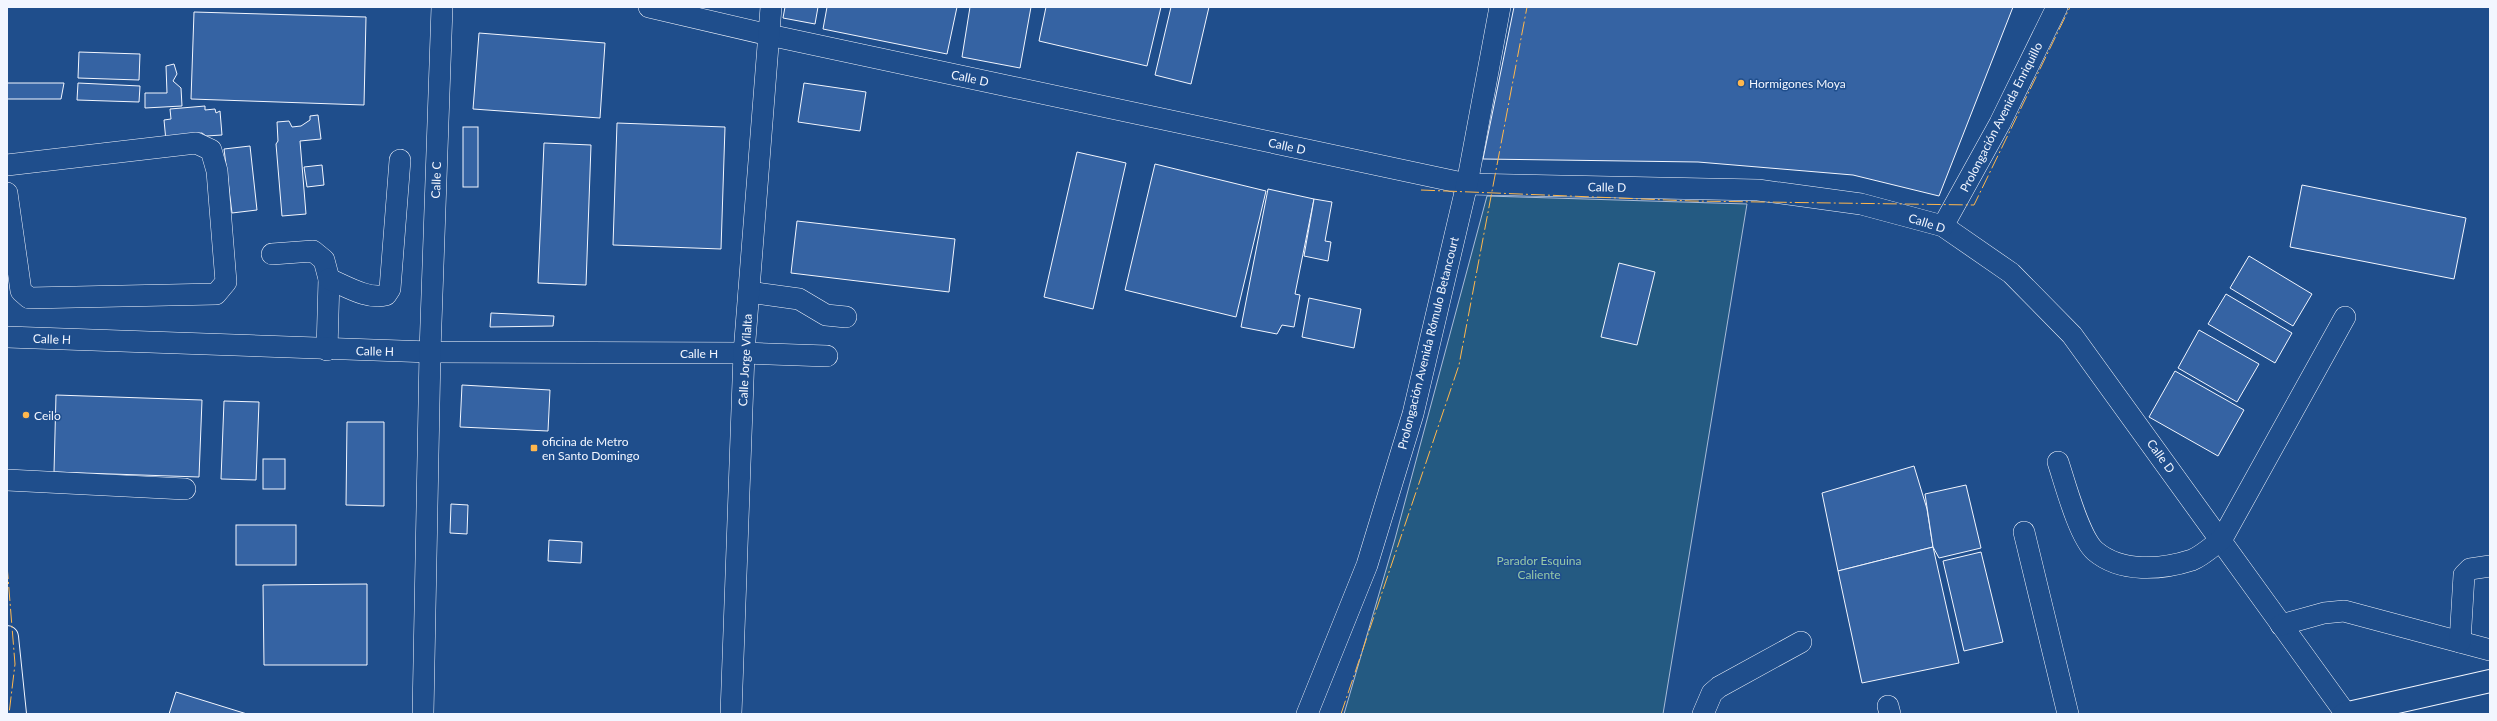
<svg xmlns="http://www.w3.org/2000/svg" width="2497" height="721" font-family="Lato,sans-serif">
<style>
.green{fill:#245a82;stroke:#a8bbd7}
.building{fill:#3563a3;stroke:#f2f6ff}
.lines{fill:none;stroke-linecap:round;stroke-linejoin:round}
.minor-casing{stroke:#f2f6ff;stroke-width:22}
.major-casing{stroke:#f2f6ff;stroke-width:24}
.minor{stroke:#1f4e8c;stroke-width:21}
.major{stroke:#1f4e8c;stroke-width:22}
.power{stroke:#ffb74d;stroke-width:1;stroke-dasharray:14 3 2 3;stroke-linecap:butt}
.poi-dot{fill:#ffb74d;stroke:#1f4e8c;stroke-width:1.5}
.labels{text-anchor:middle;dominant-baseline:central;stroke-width:3;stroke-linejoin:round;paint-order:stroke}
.street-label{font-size:12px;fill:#f2f6ff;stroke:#1f4e8c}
.poi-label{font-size:12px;fill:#f2f6ff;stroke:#1f4e8c;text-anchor:start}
.park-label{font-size:12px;fill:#97c8a6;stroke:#1f4e8c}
</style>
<rect width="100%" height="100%" fill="#1f4e8c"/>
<path class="green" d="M1487,196L1747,204L1663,714H1344L1395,539Z"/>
<g class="building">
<path d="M785,7H818L815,24L783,18Z"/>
<path d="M827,7H957L947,54L823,29Z"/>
<path d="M970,7H1031L1020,68L962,57Z"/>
<path d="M1046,7H1161L1147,66L1039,41Z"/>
<path d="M1171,7H1209L1191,84L1155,75Z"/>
<path d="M1514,7H2013L1939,196L1853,175L1698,162L1483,159Z"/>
<path d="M194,12L366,17L364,105L191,99Z"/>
<path d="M479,33L605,43L600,118L473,109Z"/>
<path d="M79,52L140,54L139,80L78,78Z"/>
<path d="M174,64L177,74L173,81L181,88L182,106L145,108V93H167L166,66Z"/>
<path d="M7,83H64L61,99H7Z"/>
<path d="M78,83L140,86L139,102L77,100Z"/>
<path d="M804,83L866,92L860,131L798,122Z"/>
<path d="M205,106V110L215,109L216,113L220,111L222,135L206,136L202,133L188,134L166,141L164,120L171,119L170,109Z"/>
<path d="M318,115L321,139L300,141L306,214L282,216L276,144L278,141L277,122L289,121L292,127L301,126L310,120V116Z"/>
<path d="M617,123L725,127L721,249L613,245Z"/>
<rect x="463" y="127" width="15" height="60"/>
<path d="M544,143L591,145L586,285L538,283Z"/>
<path d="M250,146L257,210L232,213L224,149Z"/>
<path d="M1077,152L1126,163L1093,309L1044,297Z"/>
<path d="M1155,164L1266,191L1236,317L1125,290Z"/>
<path d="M322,165L324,185L307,187L304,167Z"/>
<path d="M2302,185L2466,218L2454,279L2290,247Z"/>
<path d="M1268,189L1314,199L1295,294L1300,295L1294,327L1282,325L1277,334L1241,327Z"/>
<path d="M1314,199L1332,202L1325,241L1331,242L1328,261L1304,256Z"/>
<path d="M797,221L955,239L949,292L791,273Z"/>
<path d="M2249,256L2312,294L2293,326L2230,288Z"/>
<path d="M1619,263L1655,272L1637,345L1601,337Z"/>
<path d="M2226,294L2292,333L2275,363L2208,324Z"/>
<path d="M1309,298L1361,309L1354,348L1302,337Z"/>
<path d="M491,313L554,316L553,326L490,327Z"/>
<path d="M2199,330L2259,364L2237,402L2178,368Z"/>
<path d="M2175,371L2244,410L2218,456L2149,417Z"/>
<path d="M462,385L550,390L548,431L460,427Z"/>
<path d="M56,395L202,400L199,477L54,472Z"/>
<path d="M224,401L259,402L256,480L221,479Z"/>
<path d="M347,422H384V506L346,505Z"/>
<rect x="263" y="459" width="22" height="30"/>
<path d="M1914,466L1927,509L1933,547L1838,571L1822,493Z"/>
<path d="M1966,485L1981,548L1939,558L1933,547L1925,494Z"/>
<path d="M451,504L468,505L467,534L450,533Z"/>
<rect x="236" y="525" width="60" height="40"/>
<path d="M549,540L582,542L581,563L548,561Z"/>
<path d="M1933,547L1959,663L1862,683L1838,571Z"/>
<path d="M1981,552L2003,642L1964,651L1943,561Z"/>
<path d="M367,584V665H264L263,585Z"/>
<path d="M176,692L247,714H169Z"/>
</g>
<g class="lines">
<defs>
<g id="minor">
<path d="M649,7L769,35L1467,184L1758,190L1861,204L1943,226L2011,273L2072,335L2346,714"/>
<path d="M7,165L196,143L211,150L217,171L226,282L216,294L29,298L21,291L7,193"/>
<path d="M1943,226L2000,123L2057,7"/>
<path d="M272,254L313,251L324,260L329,279L327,350"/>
<path d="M329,279C346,286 368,300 386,295L390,289L400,160"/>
<path d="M749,292L799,299L826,315L846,317"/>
<path d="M7,337L430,352L744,353L827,356"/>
<path d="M2058,462C2065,483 2079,537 2095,551C2121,573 2161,570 2192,560C2202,556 2213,546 2222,539L2345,317"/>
<path d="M7,480L185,489"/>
<path d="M2024,532L2068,714"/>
<path d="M2281,625L2324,613L2344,611L2490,650"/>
<path d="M2460,642L2464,575L2470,569L2490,566"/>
<path d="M1888,706L1890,714"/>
<path d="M423,714L430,352L442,7"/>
<path d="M731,714L744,353L771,7"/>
<path d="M1307,714L1367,565L1413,414L1467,184L1500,7"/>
<path d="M1703,714L1712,693L1719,687L1801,642"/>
</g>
<g id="major">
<path d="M7,637L15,714"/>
<path d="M2344,714L2490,681"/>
</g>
</defs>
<use href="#minor" class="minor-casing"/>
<use href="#major" class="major-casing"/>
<use href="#minor" class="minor"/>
<use href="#major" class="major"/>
<g class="power">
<path d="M1421,190L1692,201L1974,205L2070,7"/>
<path d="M7,565L15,664L9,714"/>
<path d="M1341,714L1459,365L1527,7"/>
</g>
</g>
<g class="poi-dot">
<circle cx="1741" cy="83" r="4"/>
<circle cx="26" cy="415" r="4"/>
<rect x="530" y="444" width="8" height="8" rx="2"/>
</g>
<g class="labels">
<g class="street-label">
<text transform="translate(970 78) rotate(12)">Calle D</text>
<text transform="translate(2001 117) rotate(-63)">Prolongación Avenida Enriquillo</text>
<text transform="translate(1287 146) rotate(12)">Calle D</text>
<text transform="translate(436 180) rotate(-88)">Calle C</text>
<text transform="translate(1607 187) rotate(1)">Calle D</text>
<text transform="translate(1927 223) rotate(18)">Calle D</text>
<text transform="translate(52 339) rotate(2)">Calle H</text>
<text transform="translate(1428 343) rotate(-76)">Prolongación Avenida Rómulo Betancourt</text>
<text transform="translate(375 351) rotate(1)">Calle H</text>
<text x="699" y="353">Calle H</text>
<text transform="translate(745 360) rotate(-87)">Calle Jorge Vilalta</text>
<text transform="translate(2161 456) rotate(54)">Calle D</text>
</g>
<g class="poi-label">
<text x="1749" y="83">Hormigones Moya</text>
<text x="34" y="415">Ceilo</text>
<text x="542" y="441">oficina de Metro<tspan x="542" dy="14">en Santo Domingo</tspan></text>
</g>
<g class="park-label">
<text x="1539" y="560">Parador Esquina<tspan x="1539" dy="14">Caliente</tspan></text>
</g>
</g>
<rect width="2497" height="721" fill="none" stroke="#f2f6ff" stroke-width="16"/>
</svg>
